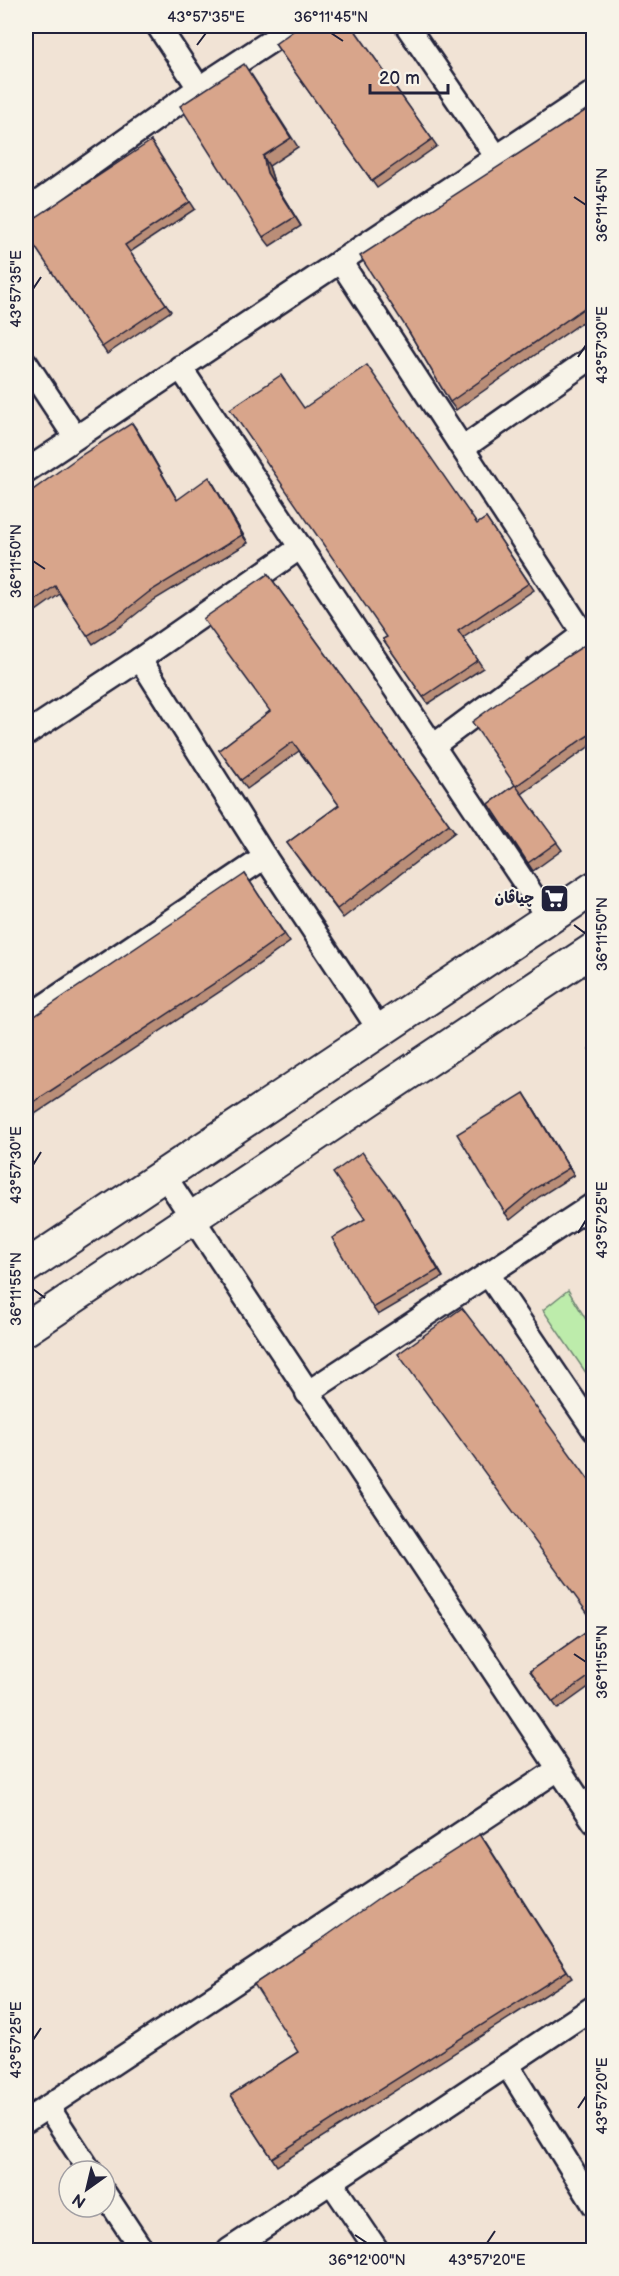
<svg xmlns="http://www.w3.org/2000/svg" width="619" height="2276" font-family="'Balsamiq Sans','Playpen Sans Arabic',sans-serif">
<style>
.green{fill:#bdecab;stroke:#708773;stroke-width:1.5}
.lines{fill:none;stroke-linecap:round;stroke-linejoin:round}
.street-casing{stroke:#22223b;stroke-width:27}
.secondary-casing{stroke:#22223b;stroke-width:36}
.street{stroke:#f7f3e8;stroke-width:22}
.secondary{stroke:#f7f3e8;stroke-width:32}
.wall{fill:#ba8e78;stroke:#22223b;stroke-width:1.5}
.shaded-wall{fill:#977461;stroke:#22223b;stroke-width:1.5}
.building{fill:#d8a58b;stroke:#22223b;stroke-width:1.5}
.ticks{fill:none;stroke:#22223b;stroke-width:2}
.labels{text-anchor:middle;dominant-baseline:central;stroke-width:4.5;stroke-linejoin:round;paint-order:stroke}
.poi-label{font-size:15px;font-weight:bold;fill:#22223b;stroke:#f7f3e8;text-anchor:end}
.neatline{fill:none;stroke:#22223b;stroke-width:2}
.ticks-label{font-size:15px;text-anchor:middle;fill:#22223b}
</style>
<rect width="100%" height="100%" fill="#f1e3d5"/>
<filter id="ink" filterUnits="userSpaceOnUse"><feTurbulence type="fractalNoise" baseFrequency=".0167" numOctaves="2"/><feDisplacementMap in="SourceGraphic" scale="12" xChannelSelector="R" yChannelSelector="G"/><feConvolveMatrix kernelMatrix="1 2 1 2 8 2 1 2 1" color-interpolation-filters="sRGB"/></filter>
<g filter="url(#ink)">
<path class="green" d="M568,1290L593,1331V1383L543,1310Z"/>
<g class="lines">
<defs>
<g id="street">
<path d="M158,26L199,88"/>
<path d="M407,26L496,156"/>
<path d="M26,211L199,88L294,26"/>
<path d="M340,261L583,633"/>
<path d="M26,363L75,437"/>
<path d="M180,367L548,918"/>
<path d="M463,448L594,356"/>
<path d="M26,471L594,92"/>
<path d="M140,659L265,857L380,1031"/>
<path d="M26,734L140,659L301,547"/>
<path d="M433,746L594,626"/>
<path d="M26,1018L265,857"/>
<path d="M164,1175L594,1822"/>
<path d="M488,1274L594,1430"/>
<path d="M307,1393L594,1204"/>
<path d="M507,2065L594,2205"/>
<path d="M48,2107L90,2171"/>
<path d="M26,2121L557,1770"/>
<path d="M331,2182L377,2250"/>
<path d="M105,2194L142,2250"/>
<path d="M229,2250L594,2007"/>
</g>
<g id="secondary">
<path d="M26,1267L594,888"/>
<path d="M26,1329L594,949"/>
</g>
</defs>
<use href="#street" class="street-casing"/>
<use href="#secondary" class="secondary-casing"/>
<use href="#street" class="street"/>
<use href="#secondary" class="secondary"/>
</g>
<g class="wall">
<path d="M182,26H194L186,31Z"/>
<path d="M352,26L437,146L377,188L275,44Z"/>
<path d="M251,74L298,147L269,166L274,182L301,226L270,246L263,237Z"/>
<path d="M594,105V314L456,410L450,402L409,332Z"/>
<path d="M151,141L195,209L130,252L171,311L107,354L26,233Z"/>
<path d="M304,408L477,524L486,518L534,590L463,638L483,668L428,704L383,639L387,637Z"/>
<path d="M137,430L177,500L214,485L248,543L154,600L121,626L93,644L60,594L26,618V495Z"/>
<path d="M268,574L455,832L343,918L287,843L339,805L299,751L247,789L219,750L270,711Z"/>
<path d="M594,639V743L522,794L562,850L533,871L489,804L515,785Z"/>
<path d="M245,874L290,942L227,987L32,1116L26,1107Z"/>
<path d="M529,1101L574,1175L539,1197L510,1220L505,1213Z"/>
<path d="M398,1200L443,1277L378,1315L373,1308Z"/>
<path d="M594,1626V1683L558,1709L530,1671Z"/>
<path d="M485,1841L572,1978L277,2166L231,2095L298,2052Z"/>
</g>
<g class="shaded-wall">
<path d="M263,156L269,166L274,182L301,226L267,173Z"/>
<path d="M132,423L137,430L182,508L177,500Z"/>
<path d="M209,477L214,485L248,543L242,535Z"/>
<path d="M524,1093L529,1101L574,1175L569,1168Z"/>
<path d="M398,1200L403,1208L443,1277L438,1270Z"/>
</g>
<g class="building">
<path d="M300,26H352L432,139L372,181L275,44Z"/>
<path d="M244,64L291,138L263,156L267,173L295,217L263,237L180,106Z"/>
<path d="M594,105V301L450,402L409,332L360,256Z"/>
<path d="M151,141L190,202L125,245L166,304L102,347L26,233V224Z"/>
<path d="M367,365L477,524L486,518L529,583L458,631L478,660L423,697L383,639L387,637L230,409L281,375L304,408Z"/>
<path d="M132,423L177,500L209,477L242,535L149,592L116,618L87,636L55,586L26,607V495L80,456Z"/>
<path d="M268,574L449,824L337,909L287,843L339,805L293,742L241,780L219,750L270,711L203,619Z"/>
<path d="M594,639V732L581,740L516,786L557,842L528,863L489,804L515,785L472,722L514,691Z"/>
<path d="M245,874L284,934L221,979L26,1107V1022Z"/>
<path d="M594,1046V1056L589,1049Z"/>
<path d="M524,1093L569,1168L534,1189L505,1213L457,1134Z"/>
<path d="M362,1152L398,1200L438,1270L373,1308L332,1238L365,1219L333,1173Z"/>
<path d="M462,1308L501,1359L594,1487V1622L398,1354Z"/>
<path d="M594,1626V1673L553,1702L530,1671Z"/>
<path d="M480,1834L567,1971L272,2158L231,2095L298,2052L254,1984L318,1942L384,1895Z"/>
<path d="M26,2237L35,2250H26Z"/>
<path d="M255,2244L260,2250H245Z"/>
</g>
</g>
<path class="ticks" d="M331,33L343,41M197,45L206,33M574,197L586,205M33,289L41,277M578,357L586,345M33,561L45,569M574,925L586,934M33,1165L41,1152M578,1233L586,1220M33,1289L45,1298M574,1654L586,1662M33,2040L41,2028M578,2108L586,2096M355,2235L367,2243M487,2243L495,2231"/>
<defs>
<symbol id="supermarket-square" viewBox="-11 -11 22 22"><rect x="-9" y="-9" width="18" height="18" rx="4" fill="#22223b" stroke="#f7f3e8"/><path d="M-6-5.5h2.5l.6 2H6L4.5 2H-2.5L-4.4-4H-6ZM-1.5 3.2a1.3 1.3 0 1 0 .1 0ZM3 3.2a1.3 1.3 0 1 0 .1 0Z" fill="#fff"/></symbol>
</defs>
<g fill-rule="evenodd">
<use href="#supermarket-square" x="538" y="882" width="33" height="33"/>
</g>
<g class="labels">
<g class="poi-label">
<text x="534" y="898">چياڤان</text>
</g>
</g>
<rect width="619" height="2276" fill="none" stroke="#f7f3e8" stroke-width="66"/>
<g transform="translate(87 2189) rotate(214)"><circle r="28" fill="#f7f3e8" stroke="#a29fa3" stroke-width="1.5"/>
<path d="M0-4.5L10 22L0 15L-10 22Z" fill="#22223b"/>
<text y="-9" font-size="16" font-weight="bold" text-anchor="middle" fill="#22223b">N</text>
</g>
<path d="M370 84v9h78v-9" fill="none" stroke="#22223b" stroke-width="3"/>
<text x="379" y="84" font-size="18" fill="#22223b" stroke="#f7f3e8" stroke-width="4.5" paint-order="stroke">20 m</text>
<rect x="33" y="33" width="553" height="2210" class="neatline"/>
<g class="ticks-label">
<text x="206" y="22">43°57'35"E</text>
<text x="331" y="22">36°11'45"N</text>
<text transform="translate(602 205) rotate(-90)" y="5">36°11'45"N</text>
<text transform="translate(16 289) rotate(-90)" y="5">43°57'35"E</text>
<text transform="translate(602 345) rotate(-90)" y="5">43°57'30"E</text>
<text transform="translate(16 561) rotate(-90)" y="5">36°11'50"N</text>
<text transform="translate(602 934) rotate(-90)" y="5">36°11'50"N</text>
<text transform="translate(16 1165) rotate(-90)" y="5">43°57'30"E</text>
<text transform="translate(602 1220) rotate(-90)" y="5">43°57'25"E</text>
<text transform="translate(16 1289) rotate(-90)" y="5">36°11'55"N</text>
<text transform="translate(602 1662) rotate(-90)" y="5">36°11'55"N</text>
<text transform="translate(16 2040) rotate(-90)" y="5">43°57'25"E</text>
<text transform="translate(602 2096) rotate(-90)" y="5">43°57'20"E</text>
<text x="367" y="2265">36°12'00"N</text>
<text x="487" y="2265">43°57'20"E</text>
</g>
</svg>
